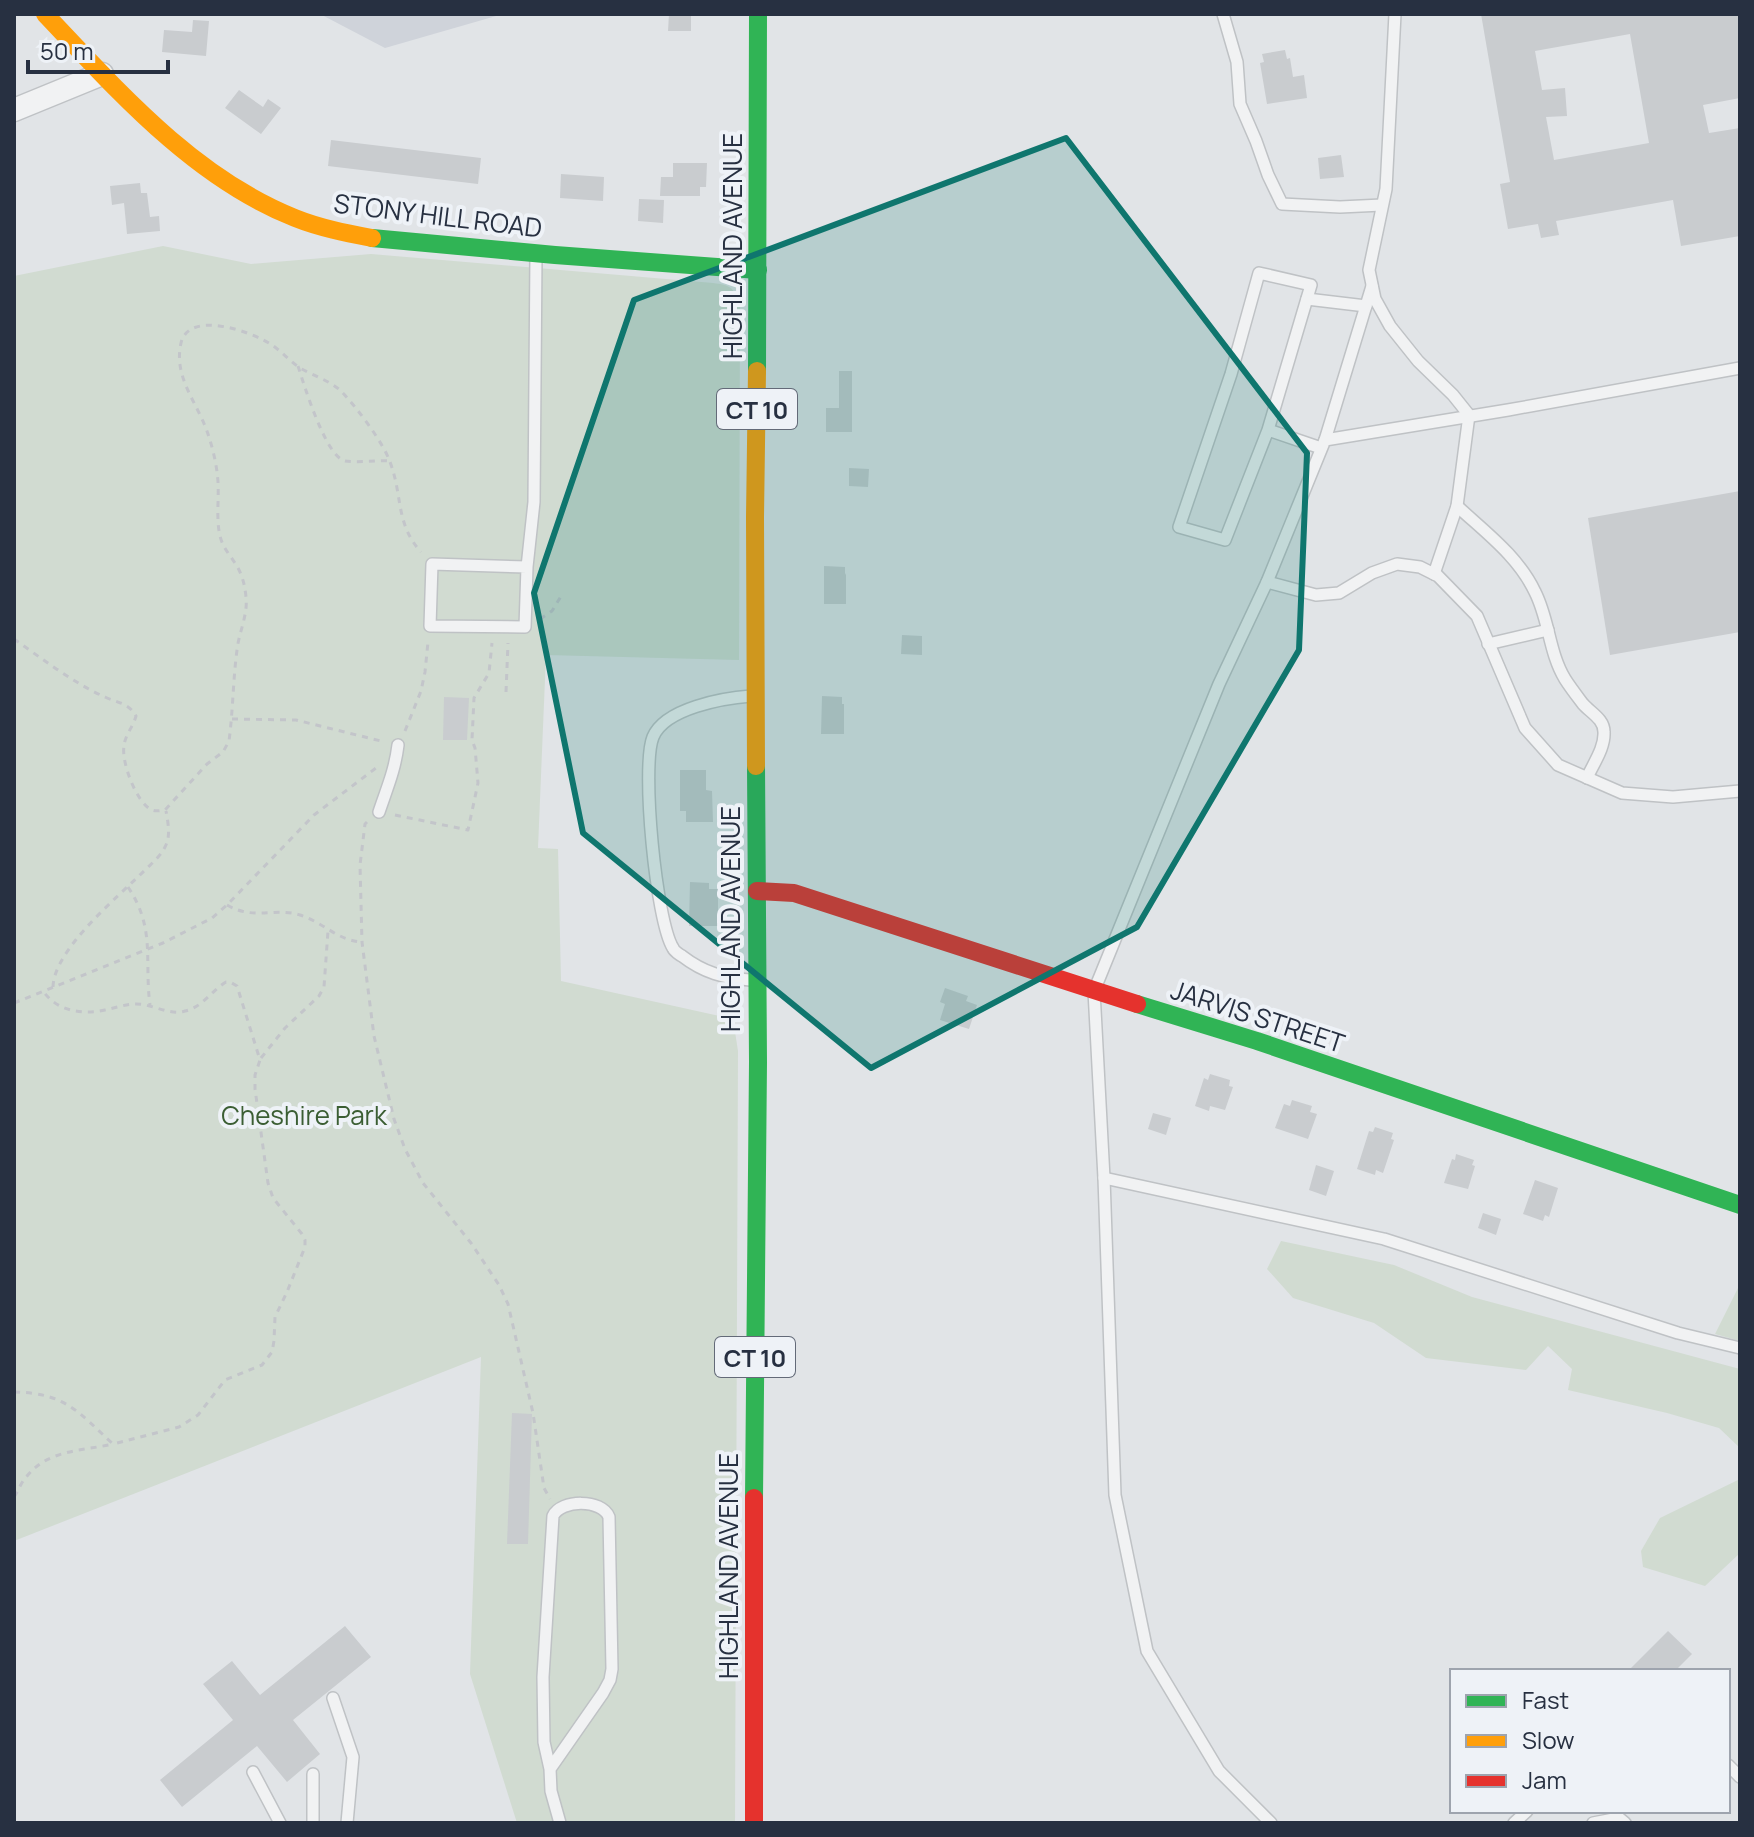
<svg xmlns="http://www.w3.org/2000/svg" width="1754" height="1837" font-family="Manrope,sans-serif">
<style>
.built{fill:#cfd3da}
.green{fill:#d1dbd1}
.building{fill:#c9cccf;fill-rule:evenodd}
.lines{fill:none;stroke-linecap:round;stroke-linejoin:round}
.lane-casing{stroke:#bfc2c5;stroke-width:14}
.street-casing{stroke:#bfc2c5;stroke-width:25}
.path{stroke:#c3c5ca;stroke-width:3;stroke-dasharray:6 6;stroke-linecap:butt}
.lane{stroke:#f1f2f3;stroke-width:11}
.street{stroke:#f1f2f3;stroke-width:22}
.fast{stroke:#30b455;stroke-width:18}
.slow{stroke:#ff9f0a;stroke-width:18}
.jam{stroke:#e5322d;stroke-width:18}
.marked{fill:#0f766e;fill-opacity:0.2;stroke:#0f766e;stroke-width:6;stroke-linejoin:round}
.labels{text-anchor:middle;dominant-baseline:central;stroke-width:8;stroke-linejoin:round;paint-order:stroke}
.shield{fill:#eef2f7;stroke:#636a78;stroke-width:2}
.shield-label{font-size:24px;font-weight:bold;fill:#273041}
.street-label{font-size:26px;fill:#273041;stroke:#eef2f7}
.park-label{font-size:26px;fill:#3b5e33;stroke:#eef2f7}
</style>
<rect width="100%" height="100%" fill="#e1e4e7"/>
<path class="built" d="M320,14H503L385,48Z"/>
<g class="green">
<path d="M163,246L251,264L371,254L713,283C730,285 733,287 740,303L739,660L546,655L538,848L558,849L561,981L733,1019L738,1051L735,1823H517L470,1674L481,1357L14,1541V276Z"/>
<path d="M1281,1241L1394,1265L1472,1297L1740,1369V1448L1719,1428L1667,1413L1568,1390L1572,1369L1548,1346L1526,1370L1426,1358L1374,1323L1293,1298L1267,1269Z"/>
<path d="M1740,1284V1341L1715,1334Z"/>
<path d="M1740,1479V1553L1705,1586L1643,1567L1641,1551L1660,1518Z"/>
</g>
<g class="building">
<path d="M669,14H691V31H668Z"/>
<path d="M1481,14H1740V98L1703,105L1709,133L1740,128V236L1681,246L1673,200L1556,221L1559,235L1541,238L1538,224L1508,229L1500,184L1510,182ZM1630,34L1649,143L1554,160L1546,117L1567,116L1565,88L1542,90L1535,51Z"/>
<path d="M193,20L209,21L206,56L162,52L164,30L192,32Z"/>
<path d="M1285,50L1287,59L1290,58L1293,77L1304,75L1307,98L1267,104L1260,63L1264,62L1262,54Z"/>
<path d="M239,90L263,107L268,99L281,108L261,134L225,108Z"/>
<path d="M331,140L481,158L478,184L328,166Z"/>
<path d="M1341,155L1344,177L1320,179L1318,158Z"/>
<path d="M673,163H707L706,187H700V196H660L661,177H673Z"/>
<path d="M561,174L604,177L603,201L560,198Z"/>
<path d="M140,183L141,193H147L150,217L159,216L160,231L127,234L124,203L112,205L110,186Z"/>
<path d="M639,199L664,200L663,223L638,221Z"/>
<path d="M839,371H852V432H826V408H839Z"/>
<path d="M849,468L869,469L868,487L849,486Z"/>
<path d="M1740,491V632L1610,655L1588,518Z"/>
<path d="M824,566L845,567V573L846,575V604H824Z"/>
<path d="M902,635L922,636V655L901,654Z"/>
<path d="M822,696L842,697V704H844V734H821Z"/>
<path d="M444,697L469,698L467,740H443Z"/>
<path d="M680,770H706V790L712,791L713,822H686V811H680Z"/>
<path d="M690,882L709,883V889H718V926H689Z"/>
<path d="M945,988L968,996L966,1001L977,1005L969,1029L940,1020L945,1004L940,1002Z"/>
<path d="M1210,1074L1230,1080L1229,1086L1233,1087L1225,1110L1210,1106L1209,1111L1195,1106L1204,1078L1208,1080Z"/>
<path d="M1292,1100L1312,1106L1310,1112L1317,1114L1308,1139L1275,1128L1284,1104L1290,1106Z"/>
<path d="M1153,1113L1171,1118L1166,1135L1148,1129Z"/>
<path d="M1375,1127L1393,1133L1391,1139L1394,1140L1383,1173L1376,1170L1375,1175L1357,1169L1369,1131L1373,1132Z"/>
<path d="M1456,1154L1474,1160L1472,1165L1475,1166L1468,1189L1444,1183L1452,1159L1455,1160Z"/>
<path d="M1316,1165L1334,1171L1326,1196L1309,1190Z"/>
<path d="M1535,1180L1558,1188L1549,1217L1545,1215L1543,1221L1523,1214Z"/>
<path d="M1483,1213L1501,1219L1496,1235L1478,1228Z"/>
<path d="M512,1413L532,1414L528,1544H507Z"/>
<path d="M345,1626L371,1657L293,1720L320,1754L287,1782L257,1746L182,1807L160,1780L233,1720L203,1684L232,1661L260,1695Z"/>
<path d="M1668,1631L1692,1654L1675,1671H1628Z"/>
</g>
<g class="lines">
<defs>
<g id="lane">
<path d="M1223,14L1237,62L1240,104L1256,141L1268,175L1282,204L1340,207L1382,205"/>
<path d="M1395,14L1386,189L1369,270L1375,299L1390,326L1418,361L1453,395L1469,415L1457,506L1434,574"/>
<path d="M1307,299L1366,306"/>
<path d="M1268,430L1311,285L1259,273L1231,374L1179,527L1225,540L1268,430L1321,448"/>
<path d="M1325,440L1372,286"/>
<path d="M1457,506C1485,532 1518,556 1535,592C1549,619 1549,653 1565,679C1570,687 1577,696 1583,704C1591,713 1604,719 1604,732C1605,748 1593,764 1587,778"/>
<path d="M527,567L432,564L430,626L525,627L527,567L534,502L536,254"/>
<path d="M1267,582L1316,595L1339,593L1372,573L1397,564L1420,567L1438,576L1477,616L1525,728L1558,765L1622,793L1673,797L1740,791"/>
<path d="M1488,644L1548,630"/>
<path d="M379,812C387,788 395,770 398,745"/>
<path d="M750,980C724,978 704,973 682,956C680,955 674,951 673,948C656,921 641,766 653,737C665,708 724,698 751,696"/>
<path d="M1104,1178L1384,1239L1678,1333L1740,1348"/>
<path d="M333,1698L353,1757L347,1823"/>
<path d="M1728,1765L1740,1777"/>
<path d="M550,1769L603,1693L610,1680L612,1669L609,1517C602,1499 561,1499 553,1516L543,1677L544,1742L550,1769L551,1791L560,1823"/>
<path d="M253,1772L280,1823"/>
<path d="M313,1774V1823"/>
<path d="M1271,1823L1219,1771L1147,1651L1115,1495L1104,1178L1094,991L1219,684L1267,582L1325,440L1508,410L1740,368"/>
<path d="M1514,1823L1527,1811"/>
<path d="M1593,1823L1619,1818L1625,1823"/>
</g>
<path id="street" d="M14,110L102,74"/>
</defs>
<use href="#lane" class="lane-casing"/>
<use href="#street" class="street-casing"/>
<g class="path">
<path d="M298,366C304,385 326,457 345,461C359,463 376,460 390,461"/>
<path d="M540,619L552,611L563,593"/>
<path d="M14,639C41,658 75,684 105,697C118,703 129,703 136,716C133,727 125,735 124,746C121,762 137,804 152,810C157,812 161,810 165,810L207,764L223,752L229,741C233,711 233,680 237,650C239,632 248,615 246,597C245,587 243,577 238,568C232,557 223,549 220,536C216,519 219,499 218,482C217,466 213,449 208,434C198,403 173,378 181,343C189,309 253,332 272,345C282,352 290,361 300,368C314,376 331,381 342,392C357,408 383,442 390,462C403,496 395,523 421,552"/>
<path d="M506,692L508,643"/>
<path d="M232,719L296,720L385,742"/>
<path d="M405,731L421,691L425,672L428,642"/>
<path d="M395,815L468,830L478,783L475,748L472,740L474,698L489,673L492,643"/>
<path d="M367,822L365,824L360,865L362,942L374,1036L394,1119L405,1149L423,1183L471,1243L499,1285L508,1304L533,1413L544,1488L550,1499"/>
<path d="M128,887C156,929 144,960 150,1005"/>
<path d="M227,905C255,921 275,907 300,915C323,922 338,941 362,942"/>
<path d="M53,987C54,949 118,897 144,871C152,863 160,857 165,847C171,836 168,823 166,811"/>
<path d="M14,1003L163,943L212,918L227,905L314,815L376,768"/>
<path d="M261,1058L285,1028L319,996L324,987L328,931"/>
<path d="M14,1392C66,1393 78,1412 113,1444L179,1427L198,1415L225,1380L262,1365L272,1352L274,1341L275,1317L287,1292L305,1247V1240L302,1234L273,1198L268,1183L255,1089V1075L260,1060L237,986L230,982H226C211,991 203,1007 185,1011C170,1016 153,1004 136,1004C126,1004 115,1008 105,1010C81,1015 57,1011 43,991"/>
<path d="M14,1497C19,1490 21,1482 27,1476C49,1449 83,1451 113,1444"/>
</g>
<use href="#lane" class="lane"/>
<use href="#street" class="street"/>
<g class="fast">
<path d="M372,238L555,255L758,270"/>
<path d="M757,371L758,14"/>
<path d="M1137,1004L1257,1041L1740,1205"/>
<path d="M754,1498L758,1062L756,766"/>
</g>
<g class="slow">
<path d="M45,14C118,91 194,178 295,218C320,228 346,233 372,238"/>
<path d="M756,766L755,517L757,371"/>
</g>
<g class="jam">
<path d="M757,891L794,893L1137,1004"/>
<path d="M754,1498V1823"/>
</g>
</g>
<path class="marked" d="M1066,138L1307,453L1299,650L1137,927L871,1068L583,833L534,593L634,300Z"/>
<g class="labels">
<g class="shield">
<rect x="717" y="389" width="80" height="40" rx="6"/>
<rect x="715" y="1337" width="80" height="40" rx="6"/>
</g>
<g class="shield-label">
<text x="757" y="409">CT 10</text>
<text x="755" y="1357">CT 10</text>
</g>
<g class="street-label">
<text transform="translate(438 215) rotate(7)">STONY HILL ROAD</text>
<text transform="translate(732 246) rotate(-90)">HIGHLAND AVENUE</text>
<text transform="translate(730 919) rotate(-90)">HIGHLAND AVENUE</text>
<text transform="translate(1258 1016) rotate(18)">JARVIS STREET</text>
<text transform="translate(728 1566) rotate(-90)">HIGHLAND AVENUE</text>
</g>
<g class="park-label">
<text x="304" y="1115">Cheshire Park</text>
</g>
</g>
<rect width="1754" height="1837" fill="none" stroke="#273041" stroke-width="32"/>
<rect x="1450" y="1669" width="280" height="144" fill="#eef2f7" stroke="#9ea4ae" stroke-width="2"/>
<rect x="1466" y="1695" width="40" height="12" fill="#30b455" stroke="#9ea4ae" stroke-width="2"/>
<text x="1522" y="1709" font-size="24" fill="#273041">Fast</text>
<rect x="1466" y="1735" width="40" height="12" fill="#ff9f0a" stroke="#9ea4ae" stroke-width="2"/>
<text x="1522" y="1749" font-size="24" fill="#273041">Slow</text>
<rect x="1466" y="1775" width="40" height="12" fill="#e5322d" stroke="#9ea4ae" stroke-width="2"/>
<text x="1522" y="1789" font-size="24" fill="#273041">Jam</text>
<path d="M28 60v12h140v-12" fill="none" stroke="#273041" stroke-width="4"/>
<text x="40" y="60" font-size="24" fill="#273041" stroke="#eef2f7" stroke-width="6" paint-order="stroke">50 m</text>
</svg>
